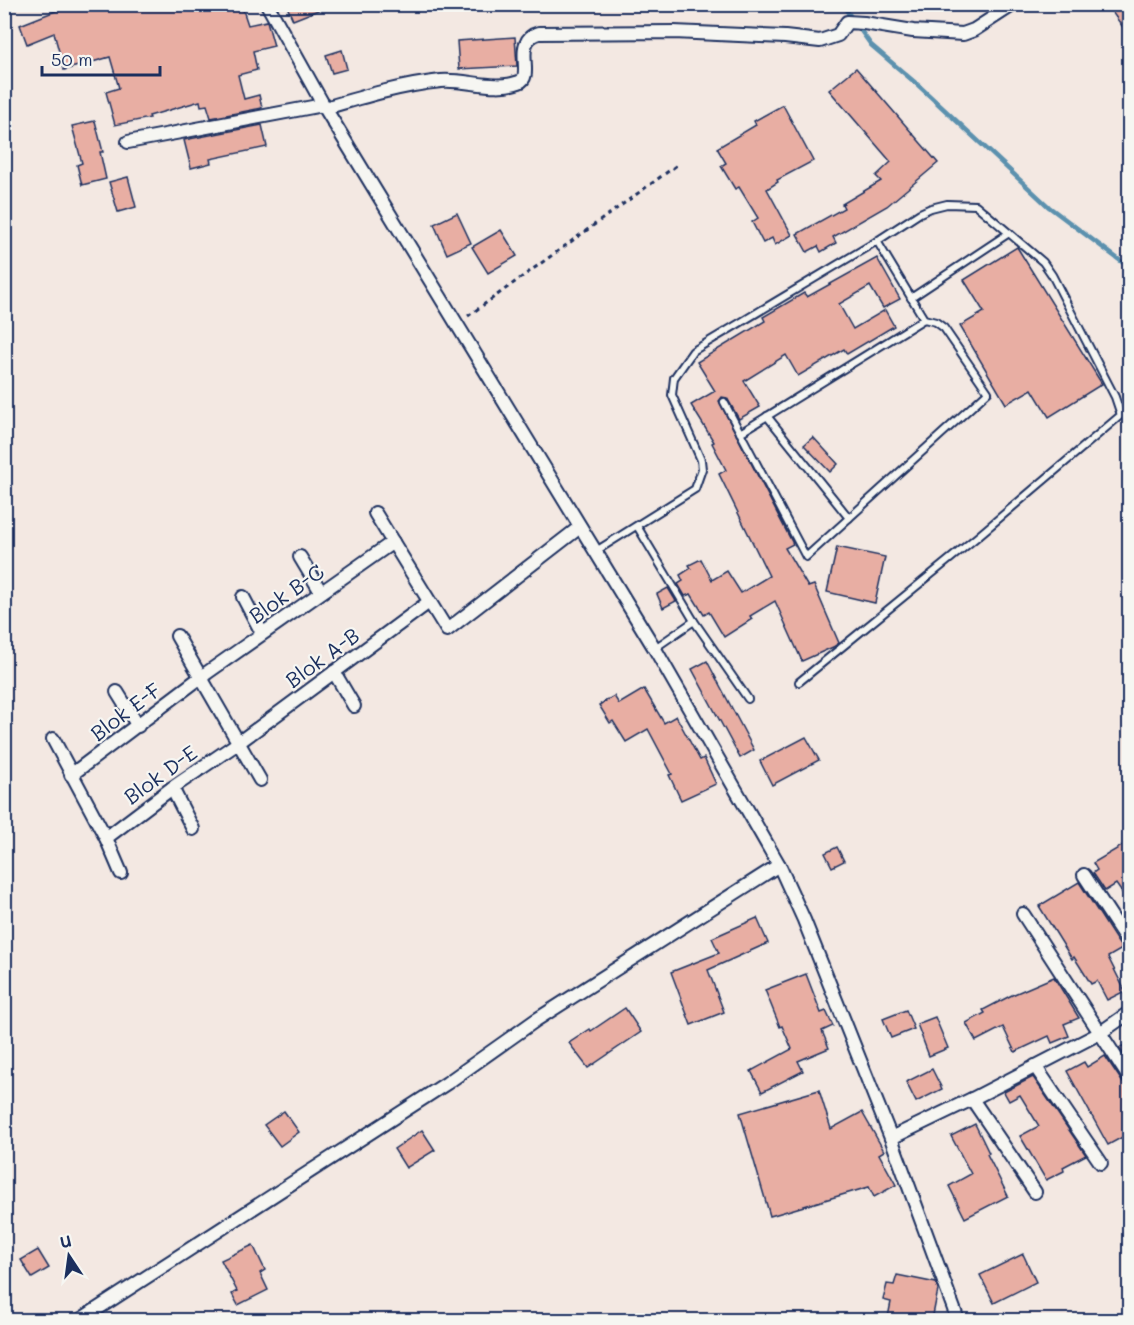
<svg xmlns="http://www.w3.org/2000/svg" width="1134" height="1325" font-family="Mali,sans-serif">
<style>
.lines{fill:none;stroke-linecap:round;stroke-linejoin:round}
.stream{stroke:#5b91ae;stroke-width:4.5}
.building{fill:#e8aea3;stroke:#1b2f5e;stroke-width:1.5}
.lane-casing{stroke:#1b2f5e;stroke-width:10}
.street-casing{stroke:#1b2f5e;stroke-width:16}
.path{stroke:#1b2f5e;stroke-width:3;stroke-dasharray:4.5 4.5;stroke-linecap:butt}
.lane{stroke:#f6f6f2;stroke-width:6}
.street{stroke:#f6f6f2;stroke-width:12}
.labels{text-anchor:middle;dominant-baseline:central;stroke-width:4.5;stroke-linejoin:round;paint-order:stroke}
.street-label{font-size:21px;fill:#1b2f5e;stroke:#f6f6f2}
</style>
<rect width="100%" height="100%" fill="#f3e8e2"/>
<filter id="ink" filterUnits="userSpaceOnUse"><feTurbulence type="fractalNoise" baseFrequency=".0167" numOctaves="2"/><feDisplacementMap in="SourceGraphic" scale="12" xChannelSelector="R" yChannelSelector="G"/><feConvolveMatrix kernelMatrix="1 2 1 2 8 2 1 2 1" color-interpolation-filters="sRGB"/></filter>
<g filter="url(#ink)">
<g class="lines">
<path class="stream" d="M842,4L871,45L918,85L1049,207L1130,268"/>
</g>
<g class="building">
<path d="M57,4H241L248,25L267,21L274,46L253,51L257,70L238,75L244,99L259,95L262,108L211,118L207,105L201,106L200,101L149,116L150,118L115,125L106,92L119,88L110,57L64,70L54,33L27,44L20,25L58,10Z"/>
<path d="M286,4H331V5L293,20Z"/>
<path d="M1123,4H1126L1130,10V37L1112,12Z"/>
<path d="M515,37L517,66L459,69L457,41Z"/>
<path d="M342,50L347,69L332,73L326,55Z"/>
<path d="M856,68L938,163L887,206L833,237L836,243L821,252L818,246L807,252L797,234L844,208L842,204L881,181L876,176L891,162L829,90Z"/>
<path d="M783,105L813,161L777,180L778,182L767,189L792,235L775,245L772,238L763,243L752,222L758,218L739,187L735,189L721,166L726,163L717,148L756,125L754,121Z"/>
<path d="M95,121L103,152H100L106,179L82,185L77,165L82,163L72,126Z"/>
<path d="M262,125L267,147L210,159L211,163L191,168L184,140Z"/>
<path d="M128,177L136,207L118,212L109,182Z"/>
<path d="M457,213L471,243L447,254L434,224Z"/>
<path d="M501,230L517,256L488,273L472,247Z"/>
<path d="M1017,247L1102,384L1049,417L1032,389L1006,404L960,326L984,312L964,280Z"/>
<path d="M877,258L900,299L883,308L870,286L839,304L853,329L885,310L894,326L847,354L844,349L798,376L786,355L744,381L760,407L739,419L727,398L722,397L719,401L793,544L785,548L808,587L814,585L839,643L833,647L802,661L775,601L750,616L752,619L724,637L709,612L704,615L691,594L685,596L678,584L683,581L680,575L691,568L689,565L701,559L712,580L727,571L741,593L769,576L719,474L726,470L712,443L714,442L691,405L715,391L697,362L765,321L763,317L804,293L807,297Z"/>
<path d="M813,437L838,464L830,472L804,445Z"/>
<path d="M837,547L885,557L875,603L827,592Z"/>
<path d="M668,588L676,601L663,608L657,594Z"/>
<path d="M707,661L754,750L740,758L692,669Z"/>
<path d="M644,689L664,723L676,716L700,760L704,758L716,784L681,800L669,775L672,774L648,729L626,742L613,721L610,723L599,705L614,696L619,704Z"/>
<path d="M806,737L819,760L772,785L760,761Z"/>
<path d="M1130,841V904L1116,884L1105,891L1093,873L1097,870L1093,863Z"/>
<path d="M837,847L844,861L832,867L825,853Z"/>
<path d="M1079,882L1122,949L1108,957L1125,991L1107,1000L1097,981L1091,984L1074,957L1072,959L1039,906Z"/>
<path d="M757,918L768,943L708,970L724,1012L691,1025L671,972L719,953L712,938Z"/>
<path d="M806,974L821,1013L826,1011L833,1026L822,1031L829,1048L798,1061L803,1071L762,1092L751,1071L792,1049L782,1026L780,1027L765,990Z"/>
<path d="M1054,977L1079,1018L1064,1024L1069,1036L1052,1043L1049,1036L1015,1052L1003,1027L976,1041L966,1023L985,1013L983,1010L1012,995Z"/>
<path d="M625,1008L641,1032L588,1068L569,1043L590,1029L591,1031Z"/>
<path d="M906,1010L914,1029L891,1038L883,1019Z"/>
<path d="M935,1017L948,1048L929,1056L917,1024Z"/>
<path d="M1130,1042V1063L1119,1048Z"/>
<path d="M1105,1056L1123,1083L1130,1087V1133L1108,1145L1067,1071L1084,1062L1087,1067Z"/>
<path d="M932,1069L942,1089L916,1102L906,1082Z"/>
<path d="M1033,1077L1086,1155L1063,1167L1064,1171L1046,1180L1020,1136L1039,1126L1020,1095L1009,1101L1004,1092Z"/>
<path d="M819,1090L831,1129L862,1112L884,1151L879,1154L896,1185L874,1197L869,1187L770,1216L740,1113Z"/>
<path d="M284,1111L299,1132L280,1146L264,1125Z"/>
<path d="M975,1124L989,1153L987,1154L1008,1196L965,1218L949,1186L971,1174L951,1136Z"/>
<path d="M422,1130L435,1150L406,1168L394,1149Z"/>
<path d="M253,1245L265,1270L260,1273L268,1290L238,1305L232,1294L237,1291L221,1260Z"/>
<path d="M38,1250L49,1268L32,1278L21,1260Z"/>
<path d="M1023,1254L1036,1282L994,1303L980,1275Z"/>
<path d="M897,1275L936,1283L938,1290L932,1320H906L888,1317L891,1302L883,1300L887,1284L894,1285Z"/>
</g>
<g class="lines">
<defs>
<g id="lane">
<path d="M877,241L924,319"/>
<path d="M911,298L1009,233"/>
<path d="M724,402L806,557L988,392L944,328L936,322L924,319L740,433"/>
<path d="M767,416L849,518"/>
<path d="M637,526L694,621L748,699"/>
<path d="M596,551L695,489L702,469L701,460L672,395L674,378L693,351L877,241L920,213L931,208L947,204L976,205L1043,262L1052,275L1115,397L1121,415L977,537L799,682"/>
<path d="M655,648L694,621"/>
</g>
<g id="street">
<path d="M267,4L325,108L655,649L779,865L804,920L891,1138L958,1320"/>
<path d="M325,108C362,97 402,85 441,81C466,79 495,91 519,82C535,77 511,40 539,33L674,32L785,37L820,41L838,35L847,22L864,23L913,31L963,34L974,30L1014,4"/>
<path d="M128,142L323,105"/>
<path d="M375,513L447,630L580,527"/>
<path d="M300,557L321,592"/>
<path d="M243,597L262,633"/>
<path d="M177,636L260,780"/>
<path d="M334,672L354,706"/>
<path d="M117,692L138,726"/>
<path d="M53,739L106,838L121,873"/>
<path d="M71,775L201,677L393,542"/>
<path d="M172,788L193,829"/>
<path d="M106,838L172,788L238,743L429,602"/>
<path d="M1084,875L1130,945"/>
<path d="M1023,914L1130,1079"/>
<path d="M1035,1066L1101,1163"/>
<path d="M972,1099L1035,1192"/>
<path d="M891,1138L972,1099L1100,1033L1130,1012"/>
<path d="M80,1320L447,1083L536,1020L779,865"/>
</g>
</defs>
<use href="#lane" class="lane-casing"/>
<use href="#street" class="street-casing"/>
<path class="path" d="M468,316L677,165"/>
<use href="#lane" class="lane"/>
<use href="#street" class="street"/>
</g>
</g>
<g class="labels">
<g class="street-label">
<text transform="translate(286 593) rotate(-35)">Blok B-C</text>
<text transform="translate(322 657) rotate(-36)">Blok A-B</text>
<text transform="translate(125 711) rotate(-37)">Blok E-F</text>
<text transform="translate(160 774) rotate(-36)">Blok D-E</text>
</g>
</g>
<rect width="1134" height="1325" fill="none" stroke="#f6f6f2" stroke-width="24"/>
<rect x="12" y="12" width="1110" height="1301" fill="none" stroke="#1b2f5e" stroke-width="2" filter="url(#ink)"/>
<g transform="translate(69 1256) rotate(347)" stroke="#f6f6f2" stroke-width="4.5" paint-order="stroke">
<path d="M0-4.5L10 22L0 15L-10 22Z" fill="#1b2f5e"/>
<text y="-9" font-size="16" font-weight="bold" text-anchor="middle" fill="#1b2f5e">U</text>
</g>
<path d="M42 66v9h118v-9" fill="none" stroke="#1b2f5e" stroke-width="3"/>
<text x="51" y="66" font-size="18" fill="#1b2f5e" stroke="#f6f6f2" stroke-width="4.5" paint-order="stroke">50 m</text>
</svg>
